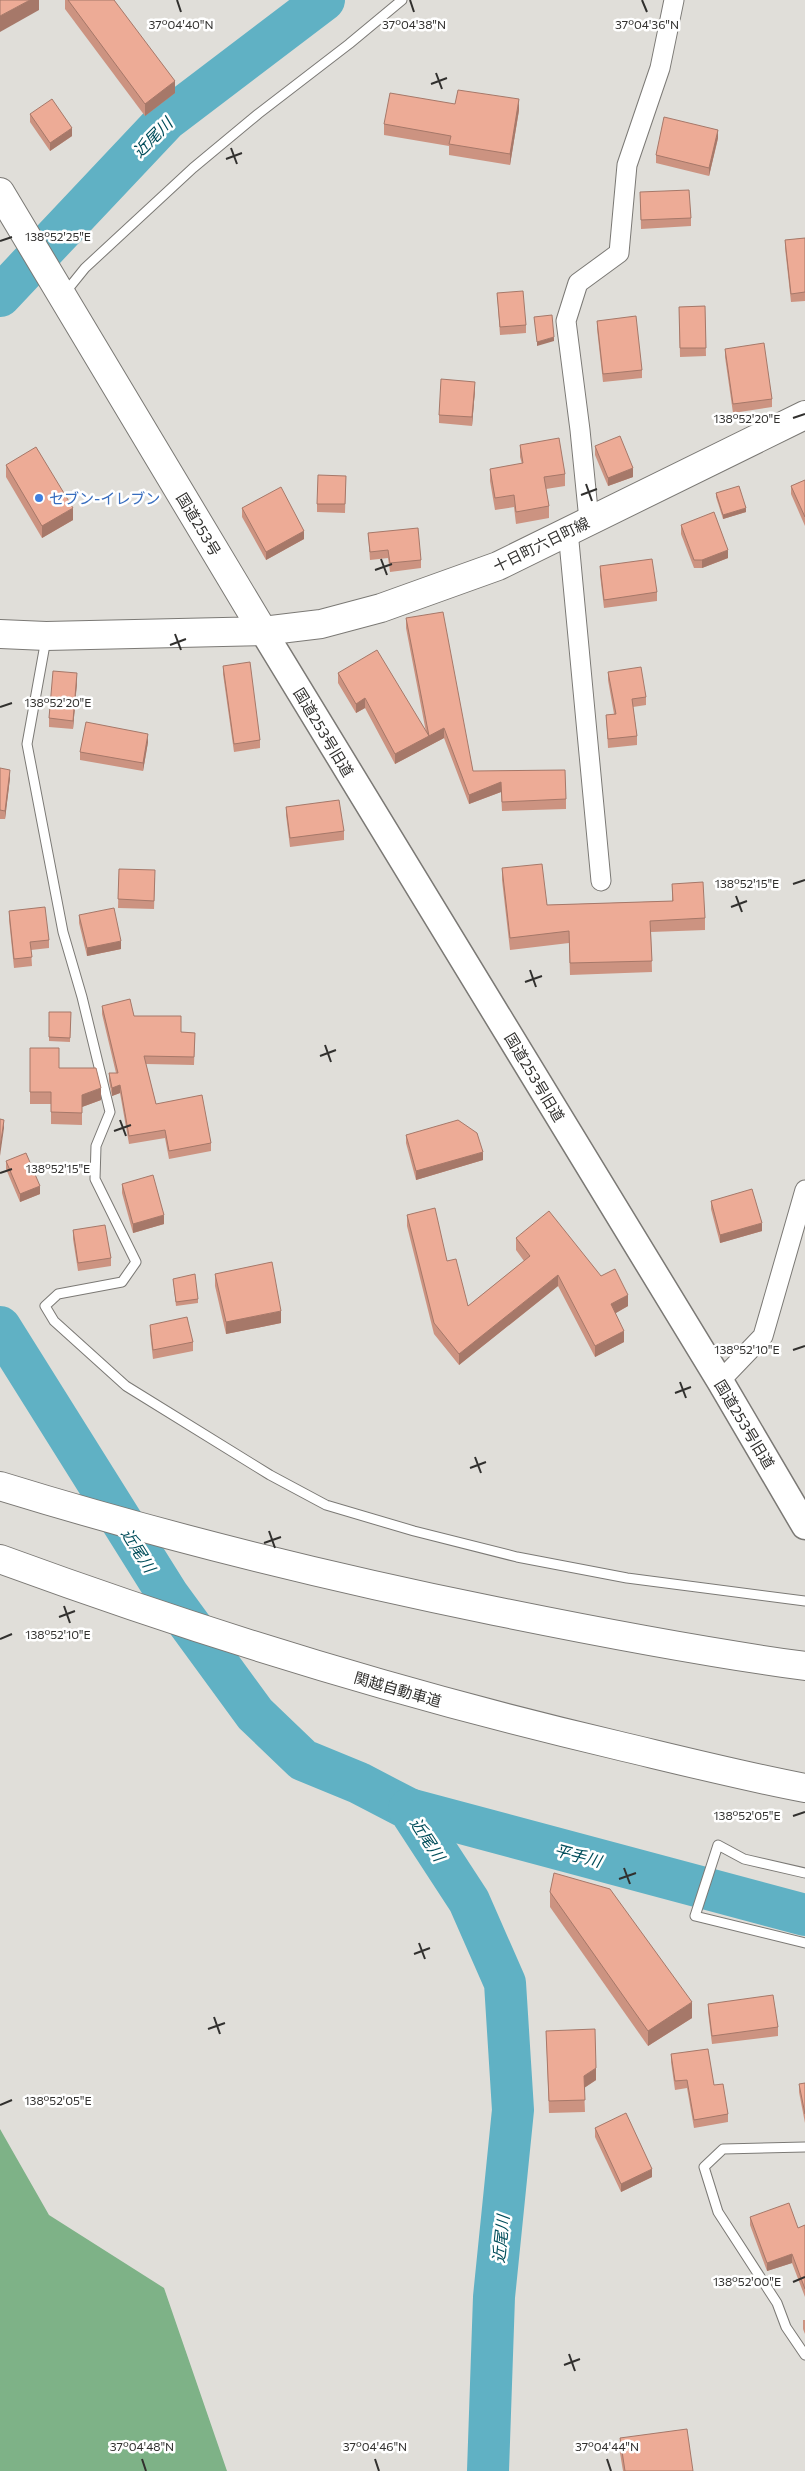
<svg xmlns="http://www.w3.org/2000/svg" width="805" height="2471" font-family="Commissioner,'Noto Sans JP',sans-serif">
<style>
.forest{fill:#7eb287}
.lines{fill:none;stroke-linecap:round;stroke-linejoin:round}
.river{stroke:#60b1c4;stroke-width:42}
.lane-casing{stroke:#7b7975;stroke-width:11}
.street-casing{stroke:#7b7975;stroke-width:21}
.secondary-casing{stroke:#7b7975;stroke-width:29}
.primary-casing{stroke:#7b7975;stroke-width:30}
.highway-casing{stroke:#7b7975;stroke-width:30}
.lane{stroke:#fff;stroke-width:9}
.street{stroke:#fff;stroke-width:19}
.secondary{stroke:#fff;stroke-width:26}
.primary{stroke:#fff;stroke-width:28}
.highway{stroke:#fff;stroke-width:28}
.wall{fill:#cc9381}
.shaded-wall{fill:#a67869}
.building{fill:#edab96;stroke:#a67869}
.ticks{fill:none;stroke:#31302e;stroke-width:2}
.shop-dot{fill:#3f7fe0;stroke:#fff;stroke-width:2}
.labels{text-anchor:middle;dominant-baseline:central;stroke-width:5;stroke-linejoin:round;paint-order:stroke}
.shop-label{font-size:15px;fill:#366cbe;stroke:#fff;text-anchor:start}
.street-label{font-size:15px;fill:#31302e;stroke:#fff}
.water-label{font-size:16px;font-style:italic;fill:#004d5a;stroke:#fff}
.ticks-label{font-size:12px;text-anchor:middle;fill:#31302e;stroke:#fff;stroke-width:5;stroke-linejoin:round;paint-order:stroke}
</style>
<rect width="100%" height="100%" fill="#e0ded9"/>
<path class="forest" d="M0,2129L49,2215L164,2288L227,2471H0Z"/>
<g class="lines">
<g class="river">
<path d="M0,296L166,120L324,0"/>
<path d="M0,1327L168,1595L255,1714L303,1760L359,1783L409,1809L469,1901L505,1983L513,2110L494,2297L488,2471"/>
<path d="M409,1809L805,1915"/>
</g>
<defs>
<g id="lane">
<path d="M64,294L85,268L193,168L258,114L349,44L402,0"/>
<path d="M46,639L27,744L63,932L82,997L110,1112L96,1146L95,1179L136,1262L122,1282L58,1294L45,1306L54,1321L126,1386L270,1475L326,1505L414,1531L517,1557L627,1578L805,1601"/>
<path d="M805,1873L744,1859L718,1845L695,1916L805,1943"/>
<path d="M805,2147L723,2149L704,2167L718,2212L777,2303L786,2327L805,2355"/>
</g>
<g id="street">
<path d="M589,520L580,430L566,321L578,283L619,253L627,165L660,68L674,0"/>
<path d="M568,531L601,881"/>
<path d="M720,1381L763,1336L805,1190"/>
</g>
<path id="secondary" d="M263,631L720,1381L805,1526"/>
<path id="primary" d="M263,631L321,624L381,608L498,566L805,415"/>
<g id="highway">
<path d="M0,192L263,631L46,636L0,634"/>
<path d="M0,1486C162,1536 328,1577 495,1611C598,1632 701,1652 805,1666"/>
<path d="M0,1559C202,1633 407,1696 616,1745C679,1760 742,1776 805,1788"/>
</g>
</defs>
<use href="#lane" class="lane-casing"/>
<use href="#street" class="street-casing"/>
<use href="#secondary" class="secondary-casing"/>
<use href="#primary" class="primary-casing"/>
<use href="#highway" class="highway-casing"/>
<use href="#lane" class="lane"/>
<use href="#street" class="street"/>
<use href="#secondary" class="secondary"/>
<use href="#primary" class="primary"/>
<use href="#highway" class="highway"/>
</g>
<g class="wall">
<path d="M65,0H114L175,93L145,116L65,9Z"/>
<path d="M455,104L519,110L510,165L449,155V146L384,135V124Z"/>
<path d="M30,114L72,136L50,151L30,122Z"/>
<path d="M718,138L709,176L656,163V155Z"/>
<path d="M640,192L691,218V226L641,229Z"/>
<path d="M805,238V301L791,302L785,248V240Z"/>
<path d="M497,293L526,325V333L500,335Z"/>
<path d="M705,306L706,356L680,357L679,307Z"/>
<path d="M597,321L642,370V378L603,382L597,329Z"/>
<path d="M725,349L772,399V407L733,413L725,357Z"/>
<path d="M475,390L472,426L439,423V415Z"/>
<path d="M520,445L565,474V486L546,489L549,506V518L516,524L514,507L495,510L490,481V469L522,464L520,457Z"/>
<path d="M595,446L633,477L608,486L595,455Z"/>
<path d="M6,465L73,520L42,538L6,477Z"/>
<path d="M346,476L345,513L317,512V504Z"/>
<path d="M805,480V526L791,494V486Z"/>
<path d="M716,493L746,512L723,519L716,497Z"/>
<path d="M242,508L304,539L266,560L242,517Z"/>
<path d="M681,525L728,558L702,568H694L681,534Z"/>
<path d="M368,533L421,560V568L390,572L388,558L370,560Z"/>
<path d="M600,566L657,592V601L604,608L600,575Z"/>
<path d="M406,618L473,771L566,799V809L502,811L501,792L469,804L444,738L395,764L365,708L356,713L338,683V673L426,732L406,628Z"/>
<path d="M223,666L260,740V748L234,752L223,674Z"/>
<path d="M608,672L646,697V705L633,707L637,736V745L608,748L606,715L614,714L608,680Z"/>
<path d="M77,682L73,729L49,727V718Z"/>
<path d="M148,742L143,771L80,760V752Z"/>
<path d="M0,768L10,778L5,819H0Z"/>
<path d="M286,807L344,831V840L290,847L286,815Z"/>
<path d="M502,868L547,905L672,901V884L705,918V930L651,932L652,972L570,975L569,943L510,950L502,880Z"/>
<path d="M119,869L155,878L154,909L118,908Z"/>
<path d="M9,911L49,940V948L31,950L32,966L14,968L9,920Z"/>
<path d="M79,915L121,949L87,956L79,923Z"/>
<path d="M102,1006L134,1016L181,1032L195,1033L194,1065L146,1064L156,1104L211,1143V1151L169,1159L165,1138L129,1144L120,1093L112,1096L109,1081V1073H116L102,1014Z"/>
<path d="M49,1012H71L70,1042L49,1041Z"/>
<path d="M30,1048L101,1100L82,1107V1125L51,1124V1104H30Z"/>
<path d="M406,1135L483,1160L416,1180L406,1143Z"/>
<path d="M6,1161L40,1194L20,1202L6,1169Z"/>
<path d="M122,1184L164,1224L133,1233L122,1193Z"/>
<path d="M711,1201L762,1231L720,1243L711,1209Z"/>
<path d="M407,1215L447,1261L468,1306L524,1261L516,1250V1238L601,1276L628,1306L615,1313L624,1342L595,1357L558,1286L459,1365L434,1334L407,1226Z"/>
<path d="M73,1230L111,1258V1266L78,1271L73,1239Z"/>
<path d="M215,1274L281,1323L226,1334L215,1286Z"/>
<path d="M173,1279L198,1299V1303L176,1306Z"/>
<path d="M150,1325L193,1342V1351L153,1359L150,1333Z"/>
<path d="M550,1892L692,2018L648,2046L550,1907Z"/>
<path d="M708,2004L778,2027V2036L712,2044L708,2012Z"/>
<path d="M546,2031L596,2080L584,2088L585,2112L549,2113Z"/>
<path d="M671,2054L714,2085L728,2114V2122L694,2128L687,2088L675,2090L671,2062Z"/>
<path d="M805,2083V2123L799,2092V2084Z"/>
<path d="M595,2128L652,2177L621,2192L595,2137Z"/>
<path d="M750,2217L798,2228L805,2225V2297L792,2263L767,2271L750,2225Z"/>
<path d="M803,2320H805V2334L803,2329Z"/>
<path d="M620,2438L693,2471H623L620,2453Z"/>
</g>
<g class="shaded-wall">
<path d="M30,0H39V10L0,32V16Z"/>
<path d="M175,81V93L145,116V104Z"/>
<path d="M519,99V110L510,165V154Z"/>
<path d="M72,128V136L50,151V143Z"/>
<path d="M718,130V138L709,176V168Z"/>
<path d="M554,337V341L537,346V342Z"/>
<path d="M475,382V390L472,426V417Z"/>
<path d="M633,468V477L608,486V478Z"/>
<path d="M73,508V520L42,538V526Z"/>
<path d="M746,508V512L723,519V515Z"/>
<path d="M304,531V539L266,560V552Z"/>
<path d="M728,550V558L702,568V560Z"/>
<path d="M77,673V682L73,729V721Z"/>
<path d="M365,698V708L356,713V704Z"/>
<path d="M444,728V738L395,764V754Z"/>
<path d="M148,734V742L143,771V763Z"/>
<path d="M10,770V778L5,819V811Z"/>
<path d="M501,782V792L469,804V795Z"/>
<path d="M121,941V949L87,956V948Z"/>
<path d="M120,1085V1093L112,1096V1088Z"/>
<path d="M101,1088V1100L82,1107V1095Z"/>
<path d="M4,1120V1128L0,1156V1148Z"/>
<path d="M483,1152V1160L416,1180V1171Z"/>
<path d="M40,1186V1194L20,1202V1194Z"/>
<path d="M164,1215V1224L133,1233V1224Z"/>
<path d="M762,1223V1231L720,1243V1235Z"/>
<path d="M558,1275V1286L459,1365V1354Z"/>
<path d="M628,1295V1306L611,1316V1304Z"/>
<path d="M281,1311V1323L226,1334V1322Z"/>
<path d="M624,1331V1342L595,1357V1346Z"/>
<path d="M692,2002V2018L648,2046V2031Z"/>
<path d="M596,2068V2080L584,2088V2076Z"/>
<path d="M652,2169V2177L621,2192V2184Z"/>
<path d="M792,2254V2263L767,2271V2263Z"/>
</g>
<g class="building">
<path d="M0,0H30L0,16Z"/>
<path d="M68,0H114L175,81L145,104Z"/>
<path d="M458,90L519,99L510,154L449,144L451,136L384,124L390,93L455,104Z"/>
<path d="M52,99L72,128L50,143L30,114Z"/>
<path d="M664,117L718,130L709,168L656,155Z"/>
<path d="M689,190L691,218L641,220L640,192Z"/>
<path d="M805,238V292L791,294L785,240Z"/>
<path d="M523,291L526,325L500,327L497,293Z"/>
<path d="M705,306L706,348H680L679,307Z"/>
<path d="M552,315L554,337L537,342L534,317Z"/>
<path d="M636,316L642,370L603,374L597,321Z"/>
<path d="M764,343L772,399L733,404L725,349Z"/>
<path d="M441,379L475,382L472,417L439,415Z"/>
<path d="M620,436L633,468L608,478L595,446Z"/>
<path d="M559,438L565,474L544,477L549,506L516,512L514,495L495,498L490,469L523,463L520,445Z"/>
<path d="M36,447L73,508L42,526L6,465Z"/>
<path d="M318,475L346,476L345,504H317Z"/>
<path d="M805,480V517L791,486Z"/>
<path d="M739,486L746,508L723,515L716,493Z"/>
<path d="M281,487L304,531L266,552L242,508Z"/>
<path d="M714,512L728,550L702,560H694L681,525Z"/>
<path d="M418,528L421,560L390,563L388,550L370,552L368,533Z"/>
<path d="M652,559L657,592L604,600L600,566Z"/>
<path d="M443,612L473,771L565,770L566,799L502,802L501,782L469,795L444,728L395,754L365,698L356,704L338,673L377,650L429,736L406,618Z"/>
<path d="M250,662L260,740L234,744L223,666Z"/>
<path d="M641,667L646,697L632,699L637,736L608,739L606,715L616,714L608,672Z"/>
<path d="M53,671L77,673L73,721L49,718Z"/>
<path d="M86,722L148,734L143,763L80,752Z"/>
<path d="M0,768L10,770L5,811L0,810Z"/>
<path d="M339,800L344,831L290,838L286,807Z"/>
<path d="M542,864L547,905L673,901L672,884L703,882L705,918L650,921L652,961L570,963L569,931L510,938L502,868Z"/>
<path d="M119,869L155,870L154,901L118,899Z"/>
<path d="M45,907L49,940L30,942L32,957L14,959L9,911Z"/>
<path d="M114,908L121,941L87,948L79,915Z"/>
<path d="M130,999L134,1016H181V1032L195,1033L194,1057L144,1056L156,1104L202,1095L211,1143L169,1151L165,1130L129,1136L120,1085L112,1088L109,1073H118L102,1006Z"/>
<path d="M49,1012H71L70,1038L49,1037Z"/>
<path d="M30,1048H59V1068H96L101,1088L82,1095V1113L51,1112V1092H30Z"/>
<path d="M0,1119L4,1120L0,1148Z"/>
<path d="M458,1120L477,1133L483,1152L416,1171L406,1135Z"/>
<path d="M26,1153L40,1186L20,1194L6,1161Z"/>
<path d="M153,1175L164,1215L133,1224L122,1184Z"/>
<path d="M752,1189L762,1223L720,1235L711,1201Z"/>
<path d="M435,1208L447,1261L456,1259L468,1306L530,1256L516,1238L549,1211L601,1276L615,1269L628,1295L611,1304L624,1331L595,1346L558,1275L459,1354L434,1323L407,1215Z"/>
<path d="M105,1225L111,1258L78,1263L73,1230Z"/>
<path d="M272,1262L281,1311L226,1322L215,1274Z"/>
<path d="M195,1274L198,1299L176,1302L173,1279Z"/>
<path d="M187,1317L193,1342L153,1350L150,1325Z"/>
<path d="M554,1873L610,1889L692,2002L648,2031L550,1892Z"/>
<path d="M773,1995L778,2027L712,2036L708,2004Z"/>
<path d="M595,2029L596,2068L584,2076L585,2100L549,2101L546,2031Z"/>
<path d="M708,2049L714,2085L723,2084L728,2114L694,2120L687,2080L675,2081L671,2054Z"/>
<path d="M805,2083V2114L799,2084Z"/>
<path d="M626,2113L652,2169L621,2184L595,2128Z"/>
<path d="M789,2203L798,2228L805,2225V2289L792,2254L767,2263L750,2217Z"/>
<path d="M687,2429L693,2471H625L620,2438Z"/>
</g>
<path class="ticks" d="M177,0L181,12M410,0L414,12M642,0L647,12M436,73L442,89M431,84L447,78M231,148L237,164M226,159L242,153M0,241L12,237M793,418L805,414M586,484L592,501M581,495L597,489M381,559L387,575M375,570L392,564M175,634L181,650M170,645L186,639M0,707L12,703M793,884L805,880M736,896L742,912M731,907L747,901M530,970L536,987M525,982L542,976M325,1045L331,1062M320,1056L336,1050M120,1120L126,1136M114,1131L131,1125M0,1173L12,1169M793,1350L805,1346M680,1382L686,1398M675,1393L691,1387M475,1457L481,1473M470,1468L486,1462M269,1531L275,1548M264,1543L281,1537M64,1606L70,1623M59,1617L75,1611M0,1639L12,1634M793,1816L805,1812M624,1868L630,1884M619,1879L636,1873M419,1943L425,1959M414,1954L430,1948M214,2017L220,2034M208,2029L225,2023M0,2105L12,2100M793,2282L805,2277M569,2354L575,2371M564,2365L580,2359M142,2459L146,2471M375,2459L379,2471M607,2459L611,2471"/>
<circle class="shop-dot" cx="39" cy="498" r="5"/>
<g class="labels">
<g class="shop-label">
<text x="49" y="498">セブン-イレブン</text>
</g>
<g class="street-label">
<text transform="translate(199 524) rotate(59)">国道253号</text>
<text transform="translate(541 544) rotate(-26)">十日町六日町線</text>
<text transform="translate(324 732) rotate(59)">国道253号旧道</text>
<text transform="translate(535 1077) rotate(59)">国道253号旧道</text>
<text transform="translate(745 1424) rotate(59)">国道253号旧道</text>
<text transform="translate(398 1689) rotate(16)">関越自動車道</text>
</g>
<g class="water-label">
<text transform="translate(152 137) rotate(-45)">近尾川</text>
<text transform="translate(139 1550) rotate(58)">近尾川</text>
<text transform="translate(428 1839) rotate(57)">近尾川</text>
<text transform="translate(578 1855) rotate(15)">平手川</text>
<text transform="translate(500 2239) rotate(-84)">近尾川</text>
</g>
</g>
<g class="ticks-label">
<text x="181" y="29">37°04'40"N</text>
<text x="414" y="29">37°04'38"N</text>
<text x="647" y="29">37°04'36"N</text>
<text x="58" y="241">138°52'25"E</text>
<text x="747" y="423">138°52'20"E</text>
<text x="58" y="707">138°52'20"E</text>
<text x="747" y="888">138°52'15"E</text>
<text x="58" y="1173">138°52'15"E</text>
<text x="747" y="1354">138°52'10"E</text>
<text x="58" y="1639">138°52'10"E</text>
<text x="747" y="1820">138°52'05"E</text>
<text x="58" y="2105">138°52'05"E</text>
<text x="747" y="2286">138°52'00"E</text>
<text x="142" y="2451">37°04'48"N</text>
<text x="375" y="2451">37°04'46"N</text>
<text x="607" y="2451">37°04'44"N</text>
</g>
</svg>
